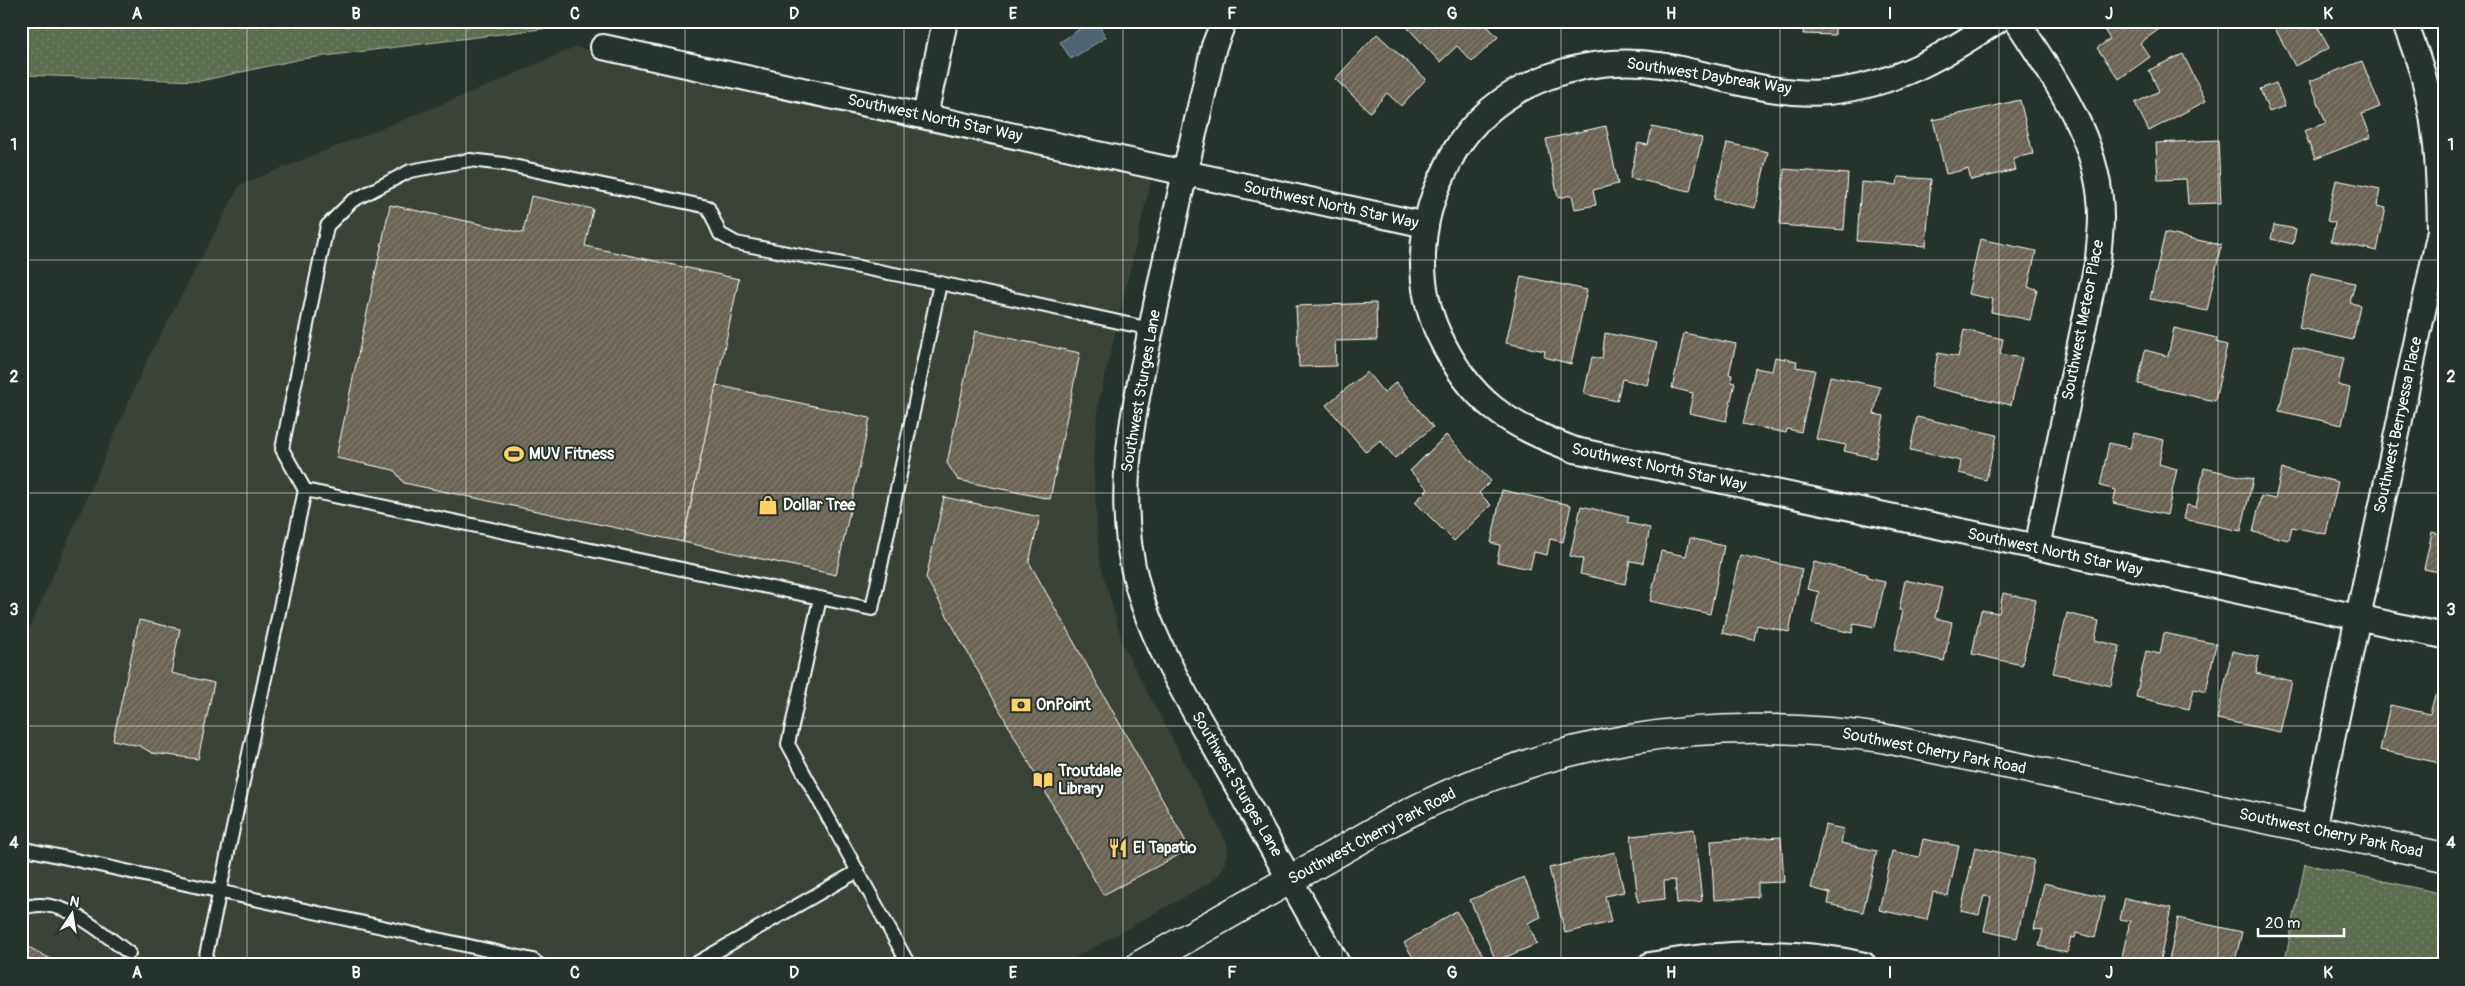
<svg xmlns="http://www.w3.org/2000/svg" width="2465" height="986" font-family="Pangolin,sans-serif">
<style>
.built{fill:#3b4239}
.green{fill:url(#green-dots);stroke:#adb6a8}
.water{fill:#4d6571;stroke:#94a3aa}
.building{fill:url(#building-hatch);stroke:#fff}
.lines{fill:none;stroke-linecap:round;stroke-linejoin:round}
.lane-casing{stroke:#fff;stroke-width:16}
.street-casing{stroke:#fff;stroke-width:28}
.secondary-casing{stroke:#fff;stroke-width:31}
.lane{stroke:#26332d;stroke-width:12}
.street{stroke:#26332d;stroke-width:24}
.secondary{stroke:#26332d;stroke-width:28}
.grid{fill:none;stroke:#fff;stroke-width:1;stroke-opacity:0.55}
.labels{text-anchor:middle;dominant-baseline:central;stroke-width:4;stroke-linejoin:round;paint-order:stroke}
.street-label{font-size:16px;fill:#fff;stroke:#26332d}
.poi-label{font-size:16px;font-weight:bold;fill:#fff;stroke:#26332d;text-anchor:start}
.neatline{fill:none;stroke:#fff;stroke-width:2}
.grid-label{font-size:16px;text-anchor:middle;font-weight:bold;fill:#fff}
</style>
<defs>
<pattern id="green-dots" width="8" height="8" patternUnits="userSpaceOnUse" patternTransform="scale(1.25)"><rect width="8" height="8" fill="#5b6d50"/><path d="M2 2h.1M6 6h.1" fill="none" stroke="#74836a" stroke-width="1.8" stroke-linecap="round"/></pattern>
<pattern id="building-hatch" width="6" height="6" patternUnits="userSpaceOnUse" patternTransform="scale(1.25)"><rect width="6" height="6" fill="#6b6454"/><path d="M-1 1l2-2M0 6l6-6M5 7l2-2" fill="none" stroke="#817b6e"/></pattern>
</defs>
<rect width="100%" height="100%" fill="#26332d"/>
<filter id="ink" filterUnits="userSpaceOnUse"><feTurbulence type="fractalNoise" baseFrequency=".02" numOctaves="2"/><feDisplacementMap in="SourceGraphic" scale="10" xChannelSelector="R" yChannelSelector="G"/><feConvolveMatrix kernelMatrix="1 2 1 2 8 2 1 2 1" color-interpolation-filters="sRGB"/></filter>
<g filter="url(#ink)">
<path class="built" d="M575,47L1153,172L1099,401L1093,460L1099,559L1124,648L1224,837L1228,847L1225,862L1221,872L1211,882L1062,965H21V648L147,360L240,185L495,83Z"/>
<g class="green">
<path d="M21,21H561L557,27L301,59L200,81L22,75Z"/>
<path d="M2305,864L2444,894V965H2284Z"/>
</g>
<path class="water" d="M1092,21H1096L1106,37L1071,59L1060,42Z"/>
<g class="building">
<path d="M809,21H846L844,29Z"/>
<path d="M1409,21H1489L1486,25L1498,37L1472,62L1457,46L1440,62L1405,25Z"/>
<path d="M1804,21H1835V35L1803,34Z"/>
<path d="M2098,21H2163L2165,25L2140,43L2150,57L2119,79L2097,48L2110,39Z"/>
<path d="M2271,21H2315L2329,48L2295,66Z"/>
<path d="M1377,34L1426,79L1401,106L1387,93L1370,112L1335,79Z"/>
<path d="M2183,54L2206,101L2149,131L2135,103L2159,91L2149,70Z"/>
<path d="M2362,61L2380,107L2362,114L2371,137L2315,159L2304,131L2326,123L2310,81Z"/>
<path d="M2276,83L2285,106L2269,112L2260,89Z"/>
<path d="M2020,100L2033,154L2013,158L2016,170L1971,180L1968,169L1946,174L1933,120Z"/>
<path d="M1606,126L1618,184L1593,190L1596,205L1575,209L1572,195L1558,198L1546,139Z"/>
<path d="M1652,127L1702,138L1690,191L1630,178L1638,143L1648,145Z"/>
<path d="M2218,140L2221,203L2188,204L2186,179L2158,180L2156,143Z"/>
<path d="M1727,143L1768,152L1755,208L1714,199Z"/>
<path d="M1784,169L1848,174L1844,230L1780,225Z"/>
<path d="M1898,177L1931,179L1926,246L1857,241L1861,182L1897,185Z"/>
<path d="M2336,180L2380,189L2377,206L2386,208L2377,251L2331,241L2335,223L2327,221Z"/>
<path d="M531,196L593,209L585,246L739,279L683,542L404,483L394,470L336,458L390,205L523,233Z"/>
<path d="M2274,225L2296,229L2293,244L2271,239Z"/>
<path d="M2165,233L2221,245L2207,311L2150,299Z"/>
<path d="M1980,239L2036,251L2028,287L2037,289L2030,320L1991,312L1993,299L1968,294Z"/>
<path d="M2311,273L2355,283L2350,303L2360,305L2353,340L2299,328Z"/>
<path d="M1521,276L1587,290L1571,364L1544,357L1545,351L1506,343Z"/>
<path d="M1376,303L1377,340L1335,341L1336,366L1299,367L1296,306Z"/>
<path d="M2174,328L2217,338L2216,342L2227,345L2215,401L2138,384L2145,350L2168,356Z"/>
<path d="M1964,330L2003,339L2000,354L2022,358L2011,405L1931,387L1938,353L1958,357Z"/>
<path d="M975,331L1080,353L1050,499L958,480L947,463Z"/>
<path d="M1605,333L1657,343L1647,385L1622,379L1617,401L1584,394L1592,357L1602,359Z"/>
<path d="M1684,333L1736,344L1729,374L1732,375L1731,382L1735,383L1726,421L1689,413L1693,393L1672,388Z"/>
<path d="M2293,347L2344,358L2338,385L2350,388L2342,425L2279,411Z"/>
<path d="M1775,357L1797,361L1796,367L1815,370L1801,432L1787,429L1786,433L1743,424L1755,368L1772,371Z"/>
<path d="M1367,372L1384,393L1396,382L1433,427L1395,458L1380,440L1366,452L1326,405Z"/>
<path d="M1830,376L1880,387L1874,414L1884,416L1875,458L1844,451L1846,445L1816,439Z"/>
<path d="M716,385L870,418L836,575L683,542Z"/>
<path d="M1917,417L1997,435L1986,480L1959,473L1961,461L1910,450Z"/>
<path d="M2134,433L2164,440L2159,464L2177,469L2167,515L2113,503L2116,490L2100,486L2109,443L2130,448Z"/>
<path d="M1446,435L1491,481L1479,493L1491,505L1454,541L1415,502L1428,489L1410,471Z"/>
<path d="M2204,468L2253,479L2241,531L2184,519L2187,505L2196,507Z"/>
<path d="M2282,469L2338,482L2326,534L2292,527L2289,540L2253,532L2261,496L2275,499Z"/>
<path d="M1502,490L1571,505L1563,542L1550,539L1547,555L1534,552L1530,569L1497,562L1500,545L1491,543Z"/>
<path d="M944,497L1040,517L1029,562L1190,849L1103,895L926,578Z"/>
<path d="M1581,506L1629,517L1627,523L1650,528L1643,563L1630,561L1625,584L1580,574L1583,559L1570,556Z"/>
<path d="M2432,532L2444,535V573L2424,569Z"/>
<path d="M1690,538L1724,546L1710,614L1650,601L1661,551L1686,556Z"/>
<path d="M1740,555L1802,569L1789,632L1757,625L1754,640L1722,633Z"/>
<path d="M1814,562L1867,574V578L1885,582L1875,627L1854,623L1852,633L1812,624L1819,592L1807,589Z"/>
<path d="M1905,580L1942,588L1935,618L1952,622L1944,661L1894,650L1903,611L1899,610Z"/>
<path d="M2003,593L2036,600L2022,665L1972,654L1981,610L1999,613Z"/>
<path d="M2067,613L2099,621L2095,640L2120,646L2111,686L2053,673Z"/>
<path d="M139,620L180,629L171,673L214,683L198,759L152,753L140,746L113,740Z"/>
<path d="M2164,633L2216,644L2206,692L2194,689L2189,709L2136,697L2146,651L2160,654Z"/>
<path d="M2232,651L2259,657L2256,673L2292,681L2280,732L2217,719Z"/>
<path d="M2435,695L2444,697V764L2380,750L2390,705L2430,714Z"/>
<path d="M1825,825L1844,829L1841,843L1877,851L1863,912L1828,904L1830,893L1811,888Z"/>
<path d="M1694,829L1702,901L1677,904L1675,880L1664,881L1665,899L1638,902L1631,836Z"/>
<path d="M1781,837L1784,882L1758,883V897L1714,900L1711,841Z"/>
<path d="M1923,839L1959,846L1948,896L1933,892L1927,920L1879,910L1892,851L1919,857Z"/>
<path d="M1975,847L2034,860L2017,938L1984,931L1991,897L1984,896L1979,915L1961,911Z"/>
<path d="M1615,852L1624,892L1605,896L1611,922L1565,933L1549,868Z"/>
<path d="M1524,877L1541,917L1528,923L1537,944L1496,961L1470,900Z"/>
<path d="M2044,883L2104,897L2095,938L2076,933L2075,938L2071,937L2067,953L2039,946L2043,930L2034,929Z"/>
<path d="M2125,898L2171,908L2159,965H2120L2130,921L2120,919Z"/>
<path d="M1456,911L1489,965H1418L1404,943Z"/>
<path d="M2178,918L2242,932L2234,965H2168Z"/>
<path d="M21,943L62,965H21Z"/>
</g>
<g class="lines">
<defs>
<g id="lane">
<path d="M305,490L282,449L327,226L352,201L410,171L470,160L504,164L708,207L720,234L736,243L940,283L1151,329"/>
<path d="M820,598L872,609L940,283"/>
<path d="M21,848L533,960L539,965"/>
<path d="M21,909C60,892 100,932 129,953"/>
<path d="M204,965L305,490L820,598L788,744L909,965"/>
<path d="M693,965L858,871"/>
</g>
<g id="street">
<path d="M1224,21L1214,46C1194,134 1173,222 1155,310C1136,403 1111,492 1138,587C1154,646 1196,714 1227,768C1264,833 1301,899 1338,965"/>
<path d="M1997,21C1941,57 1897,85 1828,92C1772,97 1715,74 1660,65C1585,54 1498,82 1456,149C1451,157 1447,167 1443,175C1418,224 1416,286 1439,335C1471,403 1507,424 1575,450L2037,547L2444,636"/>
<path d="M2017,21C2056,82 2101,142 2101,217C2101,231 2099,245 2098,259L2037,547"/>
<path d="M603,47L1426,225"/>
<path d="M925,116L945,21"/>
<path d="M2313,829L2440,231C2439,170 2437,111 2416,53C2412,43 2409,31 2403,21"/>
<path d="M1650,965C1720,952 1794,949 1864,965"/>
</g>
<path id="secondary" d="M1140,965L1391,822C1549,738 1705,713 1882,738L2444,857"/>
</defs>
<use href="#lane" class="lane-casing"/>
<use href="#street" class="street-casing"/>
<use href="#secondary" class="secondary-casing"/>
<use href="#lane" class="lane"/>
<use href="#street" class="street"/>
<use href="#secondary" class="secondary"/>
</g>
</g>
<path class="grid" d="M247,21V965M466,21V965M685,21V965M904,21V965M1123,21V965M1342,21V965M1561,21V965M1780,21V965M1999,21V965M2218,21V965M21,260H2444M21,493H2444M21,726H2444"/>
<defs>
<symbol id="stadium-bare" viewBox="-9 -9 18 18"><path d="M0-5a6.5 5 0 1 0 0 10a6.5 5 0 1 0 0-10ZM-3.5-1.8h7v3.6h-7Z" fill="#ffd166" stroke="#26332d" stroke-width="2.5" paint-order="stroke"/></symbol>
<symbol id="shop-bare" viewBox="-9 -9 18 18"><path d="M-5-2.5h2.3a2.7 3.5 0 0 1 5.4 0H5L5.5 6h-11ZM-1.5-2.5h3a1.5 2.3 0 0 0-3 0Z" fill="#ffd166" stroke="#26332d" stroke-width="2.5" paint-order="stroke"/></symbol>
<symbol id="bank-bare" viewBox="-9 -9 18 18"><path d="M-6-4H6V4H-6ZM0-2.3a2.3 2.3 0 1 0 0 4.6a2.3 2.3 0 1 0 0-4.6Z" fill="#ffd166" stroke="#26332d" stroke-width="2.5" paint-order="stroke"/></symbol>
<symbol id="library-bare" viewBox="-9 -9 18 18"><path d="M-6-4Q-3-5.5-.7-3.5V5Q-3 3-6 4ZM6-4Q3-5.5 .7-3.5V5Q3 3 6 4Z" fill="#ffd166" stroke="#26332d" stroke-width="2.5" paint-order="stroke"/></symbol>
<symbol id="restaurant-bare" viewBox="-9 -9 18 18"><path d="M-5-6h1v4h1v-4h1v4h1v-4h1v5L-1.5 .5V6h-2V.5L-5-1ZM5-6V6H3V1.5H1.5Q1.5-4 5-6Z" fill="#ffd166" stroke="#26332d" stroke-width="2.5" paint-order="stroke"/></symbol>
</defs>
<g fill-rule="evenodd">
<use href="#stadium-bare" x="500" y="440" width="28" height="28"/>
<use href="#shop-bare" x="754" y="491" width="28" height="28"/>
<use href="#bank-bare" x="1007" y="691" width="28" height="28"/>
<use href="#library-bare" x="1029" y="766" width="28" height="28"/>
<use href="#restaurant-bare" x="1104" y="834" width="28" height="28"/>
</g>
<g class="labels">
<g class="street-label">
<text transform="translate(1709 76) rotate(9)">Southwest Daybreak Way</text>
<text transform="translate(935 118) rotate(12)">Southwest North Star Way</text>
<text transform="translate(1331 205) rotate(12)">Southwest North Star Way</text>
<text transform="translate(2083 320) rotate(-79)">Southwest Meteor Place</text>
<text transform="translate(1141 391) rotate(-80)">Southwest Sturges Lane</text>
<text transform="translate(2398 425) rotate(-78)">Southwest Berryessa Place</text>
<text transform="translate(1659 467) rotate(12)">Southwest North Star Way</text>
<text transform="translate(2055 552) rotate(12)">Southwest North Star Way</text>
<text transform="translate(1934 751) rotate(11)">Southwest Cherry Park Road</text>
<text transform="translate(1237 784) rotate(60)">Southwest Sturges Lane</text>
<text transform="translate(2331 833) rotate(12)">Southwest Cherry Park Road</text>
<text transform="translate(1372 836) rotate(-28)">Southwest Cherry Park Road</text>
</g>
<g class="poi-label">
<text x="529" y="454">MUV Fitness</text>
<text x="783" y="505">Dollar Tree</text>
<text x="1036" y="705">OnPoint</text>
<text x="1058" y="771">Troutdale<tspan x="1058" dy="18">Library</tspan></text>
<text x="1133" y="848">El Tapatio</text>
</g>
</g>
<rect width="2465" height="986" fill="none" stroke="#26332d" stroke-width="55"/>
<g transform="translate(72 914) rotate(12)" stroke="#26332d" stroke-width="4" paint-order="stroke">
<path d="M0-4L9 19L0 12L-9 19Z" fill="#ffffff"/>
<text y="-8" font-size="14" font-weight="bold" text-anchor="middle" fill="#ffffff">N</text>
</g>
<path d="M2258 928v8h86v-8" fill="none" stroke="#ffffff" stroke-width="2.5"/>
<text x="2265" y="928" font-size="15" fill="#ffffff" stroke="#26332d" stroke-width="4" paint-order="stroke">20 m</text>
<rect x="28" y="28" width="2410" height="930" class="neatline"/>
<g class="grid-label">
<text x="137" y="19">A</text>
<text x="356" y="19">B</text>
<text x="575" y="19">C</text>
<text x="794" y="19">D</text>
<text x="1013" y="19">E</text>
<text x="1232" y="19">F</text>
<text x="1452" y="19">G</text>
<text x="1671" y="19">H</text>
<text x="1890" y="19">I</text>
<text x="2109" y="19">J</text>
<text x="2328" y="19">K</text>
<text x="14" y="150">1</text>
<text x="2451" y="150">1</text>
<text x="14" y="382">2</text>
<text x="2451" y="382">2</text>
<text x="14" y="615">3</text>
<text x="2451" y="615">3</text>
<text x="14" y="848">4</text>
<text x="2451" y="848">4</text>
<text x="137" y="978">A</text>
<text x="356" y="978">B</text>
<text x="575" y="978">C</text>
<text x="794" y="978">D</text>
<text x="1013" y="978">E</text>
<text x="1232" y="978">F</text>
<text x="1452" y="978">G</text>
<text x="1671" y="978">H</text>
<text x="1890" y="978">I</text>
<text x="2109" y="978">J</text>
<text x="2328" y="978">K</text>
</g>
</svg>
